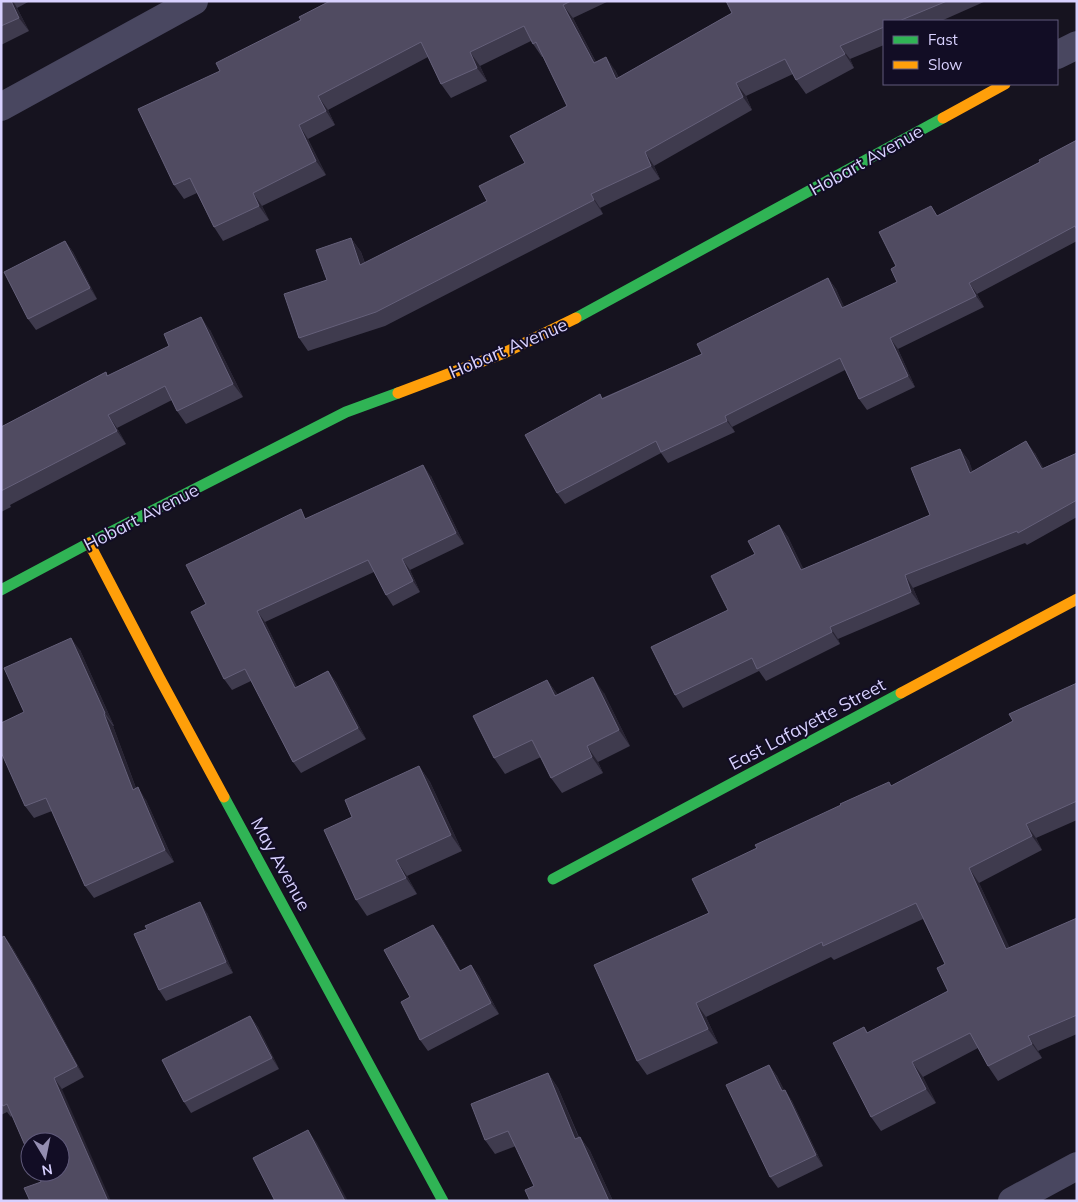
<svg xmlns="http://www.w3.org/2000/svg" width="1078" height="1202" font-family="Mulish,sans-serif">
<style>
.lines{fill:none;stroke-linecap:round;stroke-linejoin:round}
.street{stroke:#494760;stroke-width:28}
.fast{stroke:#30b455;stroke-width:11}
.slow{stroke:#ff9f0a;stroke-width:11}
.wall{fill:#3f3b4e}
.shaded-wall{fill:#282433}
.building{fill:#504b61;stroke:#65607a}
.labels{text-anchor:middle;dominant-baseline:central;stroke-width:4;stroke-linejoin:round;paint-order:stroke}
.street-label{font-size:18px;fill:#d8d1ff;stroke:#120d25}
</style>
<rect width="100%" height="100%" fill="#16131f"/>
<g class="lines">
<g class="street">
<path d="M1057,55L1077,45"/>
<path d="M1,107L194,1"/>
<path d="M1012,1201L1077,1166"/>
</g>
<g class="fast">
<path d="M576,318L943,118"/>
<path d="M1,590L89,543L346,412L398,393"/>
<path d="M224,797L443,1201"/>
<path d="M553,879L901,693"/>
</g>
<g class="slow">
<path d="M943,118L1005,84"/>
<path d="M398,393L504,353L576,318"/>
<path d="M89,543L159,677L224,797"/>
<path d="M901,693L1077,599"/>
</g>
</g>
<g class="wall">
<path d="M1,1H30L17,8L29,31L1,45Z"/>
<path d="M330,1H609L573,18L596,62L615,70L619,78L732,13L726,1H986L941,21H884V45L850,59L854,68L806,94L796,80L793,74L746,96L752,110L654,166L660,179L600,208L603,214L385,326L308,351L299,338L327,280L351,238L361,252L365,263L487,201L525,163L567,106L543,57H542L531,41L480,66L487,81L451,98L441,84L428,57L328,110L335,125L308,139L326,175L262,206L269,220L223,241L214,227L197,193L184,199L174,185L220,71Z"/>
<path d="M1077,140V241L977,294L984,307L898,349L915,387L867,410L859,399L845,370L732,427L735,432L668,463L661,453L565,504L557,493L600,394L602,398L702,354L828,278L836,289L844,307L897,282L896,266L938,216L1040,162Z"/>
<path d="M65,241L73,252L97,299L36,330L28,319Z"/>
<path d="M210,330L243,397L186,424L177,411L172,400L117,428L126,444L10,505L11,507L1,512V427L106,372L108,376Z"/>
<path d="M960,449L969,461L972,471L1035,453L1043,468L1077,453V517L1027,545L1025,543L913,588L920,604L838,639L840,644L766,681L759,671L683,708L675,695L728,610L755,554L779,525L788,537L803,569L930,515Z"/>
<path d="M431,476L464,544L410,570L420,592L393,606L386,595L374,572L265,622L297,687L328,671L336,682L366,739L301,773L293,762L251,681L232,690L224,679L206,604L307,518Z"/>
<path d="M80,650L114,726H113L136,788L146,800L174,862L94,898L85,886L52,811L34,818L25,806L24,712Z"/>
<path d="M547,680L558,695L604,693L630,746L598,762L603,773L562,793L551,778L541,757L505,774L494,758Z"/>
<path d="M1077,683V820L1036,838L1042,850L979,883L1009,948L1077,918V1034L1038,1051L1042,1058L998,1081L988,1066L978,1048L923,1077L936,1103L881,1131L871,1117L864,1027L868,1033L948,991L945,964L923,919L834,960L831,957L706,1017L718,1043L647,1075L637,1061L892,786L1013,721Z"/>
<path d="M419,766L430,782L462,851L407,876L417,894L367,916L356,900L352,817Z"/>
<path d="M207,913L233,973L166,1001L159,990Z"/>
<path d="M4,936L12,947L40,995L84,1077L62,1089L41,1182L12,1116L11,1117L7,1112L1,1115V938Z"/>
<path d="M441,936L461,971L471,965L479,976L499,1014L428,1051L420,1040L410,997Z"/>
<path d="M250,1016L258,1027L279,1069L191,1113L184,1102Z"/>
<path d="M769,1065L777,1076L784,1090L792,1101L823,1166L778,1188L770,1177Z"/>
<path d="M548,1073L558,1088L579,1137H580L590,1151L613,1201H530L534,1186L516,1146L495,1154L485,1140Z"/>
</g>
<g class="shaded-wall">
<path d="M11,1H13L17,8L29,31L19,18Z"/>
<path d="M563,5L573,18L603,76L594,63Z"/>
<path d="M840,46L850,59L854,68L845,54Z"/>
<path d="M470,52L480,66L487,81L477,68Z"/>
<path d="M606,57L615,70L626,93L616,79Z"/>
<path d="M736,83L746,96L752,110L743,97Z"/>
<path d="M318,96L328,110L335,125L326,111Z"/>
<path d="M299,125L308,139L326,175L316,161Z"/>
<path d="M645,152L654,166L660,179L651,166Z"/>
<path d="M253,193L262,206L269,220L259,206Z"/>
<path d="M591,194L600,208L603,214L594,200Z"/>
<path d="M351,238L361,252L370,279L360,265Z"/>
<path d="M65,241L73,252L97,299L90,288Z"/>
<path d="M828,278L836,289L850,319L842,308Z"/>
<path d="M969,283L977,294L984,307L976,296Z"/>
<path d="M201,317L210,330L243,397L233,384Z"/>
<path d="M890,338L898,349L915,387L908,376Z"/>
<path d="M108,415L117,428L126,444L117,431Z"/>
<path d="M725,416L732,427L735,432L727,421Z"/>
<path d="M1026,441L1035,453L1051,481L1042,469Z"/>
<path d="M960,449L969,461L978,485L970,473Z"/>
<path d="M423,465L431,476L464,544L456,533Z"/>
<path d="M779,525L788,537L810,582L801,570Z"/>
<path d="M402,559L410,570L420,592L413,581Z"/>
<path d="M905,575L913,588L920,604L911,592Z"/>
<path d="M257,611L265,622L303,699L295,688Z"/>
<path d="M830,627L838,639L840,644L832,632Z"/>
<path d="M71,638L80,650L114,726L105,713Z"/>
<path d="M328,671L336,682L366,739L358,728Z"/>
<path d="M593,677L604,693L630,746L619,730Z"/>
<path d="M547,680L558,695L555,696Z"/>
<path d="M104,714L113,726L141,802L133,790Z"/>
<path d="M587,746L598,762L603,773L592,757Z"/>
<path d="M419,766L430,782L462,851L451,835Z"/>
<path d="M138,787L146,800L174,862L165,850Z"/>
<path d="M1026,824L1036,838L1042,850L1032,836Z"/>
<path d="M396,860L407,876L417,894L406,878Z"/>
<path d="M969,868L979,883L1017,963L1006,949Z"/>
<path d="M200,902L207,913L233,973L226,962Z"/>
<path d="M433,925L441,936L467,982L460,971Z"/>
<path d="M4,936L12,947L40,995L84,1077L77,1066Z"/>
<path d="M471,965L479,976L499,1014L491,1003Z"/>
<path d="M696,1003L706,1017L718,1043L708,1029Z"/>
<path d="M250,1016L258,1027L279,1069L272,1058Z"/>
<path d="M1028,1036L1038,1051L1042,1058L1032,1044Z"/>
<path d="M912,1062L923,1077L936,1103L926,1089Z"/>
<path d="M769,1065L777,1076L790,1102L782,1091Z"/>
<path d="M548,1073L558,1088L585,1153L575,1139Z"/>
<path d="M54,1078L62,1089L111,1201H108Z"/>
<path d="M785,1090L792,1101L823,1166L816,1155Z"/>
<path d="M308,1130L317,1143L348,1201H345Z"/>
<path d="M580,1137L590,1151L613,1201H609Z"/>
</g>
<g class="building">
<path d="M1,1H11L19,18L1,26Z"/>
<path d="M330,1H571L563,5L594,63L606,57L616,79L732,13L726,1H947L899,21H884V27L840,46L845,54L796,80L785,59L736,83L743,97L645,152L651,166L591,194L594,200L376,312L299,338L284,294L327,280L316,250L351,238L360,265L487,201L479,186L525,163L510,136L567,106L536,42L533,44L524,26L470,52L477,68L441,84L421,42L318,96L326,111L299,125L316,161L253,193L259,206L214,227L190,178L174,185L138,109L220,71L216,63L301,20L299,17Z"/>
<path d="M1077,140V230L1075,226L969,283L976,296L890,338L908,376L859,399L840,358L725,416L727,421L661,452L656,441L557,493L525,435L600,394L602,399L702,354L697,344L828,278L842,308L897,282L891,269L896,266L879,232L931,206L937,216L1040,162L1039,160Z"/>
<path d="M65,241L90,288L28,319L4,272Z"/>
<path d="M201,317L233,384L177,411L165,386L108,415L117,431L1,491V427L106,372L107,376L169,346L164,334Z"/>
<path d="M1026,441L1042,469L1077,453V500L1018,533L1017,531L905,575L911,592L830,627L832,632L757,669L752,658L675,695L651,647L728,610L711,576L755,554L748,541L779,525L801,570L930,515L911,468L960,449L970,473Z"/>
<path d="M423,465L456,533L402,559L413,581L386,595L368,560L257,611L295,688L328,671L358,728L293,762L245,669L224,679L191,612L206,604L186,565L301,509L305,519Z"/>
<path d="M71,638L105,713L104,714L133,790L138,787L165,850L85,886L46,798L25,806L1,752V723L24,712L4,668Z"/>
<path d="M593,677L619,730L587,746L592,757L551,778L532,740L494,758L473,716L547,680L555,696Z"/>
<path d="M1077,683V801L1026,824L1032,836L969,868L1006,949L1077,918V1015L1028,1036L1032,1044L988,1066L970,1033L912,1062L926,1089L871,1117L833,1043L864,1027L867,1033L948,991L937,968L945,964L916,903L823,946L822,942L696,1003L708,1029L637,1061L594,965L709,913L692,879L757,848L755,845L841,805L840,804L889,782L891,786L1013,721L1009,714Z"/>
<path d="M419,766L451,835L396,860L406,878L356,900L324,830L352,817L345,800Z"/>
<path d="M200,902L226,962L159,990L134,934L147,929L145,926Z"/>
<path d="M433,925L460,971L471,965L491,1003L420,1040L401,1002L410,997L384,950Z"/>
<path d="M4,936L32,984L77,1066L54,1078L108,1201H30L24,1188L41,1182L37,1172H60V1142H30V1157L7,1104L3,1106L1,1103V938Z"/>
<path d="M250,1016L272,1058L184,1102L162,1060Z"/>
<path d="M769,1065L782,1091L785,1090L816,1155L770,1177L726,1085Z"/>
<path d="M548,1073L575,1139L580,1137L609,1201H530L525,1190L534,1186L508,1131L485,1140L471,1104Z"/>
<path d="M308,1130L345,1201H275L253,1158Z"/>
</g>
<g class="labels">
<g class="street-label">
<text transform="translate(866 160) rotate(-29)">Hobart Avenue</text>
<text transform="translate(508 348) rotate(-23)">Hobart Avenue</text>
<text transform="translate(141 517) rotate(-27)">Hobart Avenue</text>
<text transform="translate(807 724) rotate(-28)">East Lafayette Street</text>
<text transform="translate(281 864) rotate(61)">May Avenue</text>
</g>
</g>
<rect width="1078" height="1202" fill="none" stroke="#d8d1ff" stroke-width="5"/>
<rect x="883" y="20" width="175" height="65" fill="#120d25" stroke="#615b7c"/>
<rect x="893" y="36" width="25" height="8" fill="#30b455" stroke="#615b7c"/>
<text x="928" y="45" font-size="15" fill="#d8d1ff">Fast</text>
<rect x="893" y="61" width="25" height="8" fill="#ff9f0a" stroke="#615b7c"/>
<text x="928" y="70" font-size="15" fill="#d8d1ff">Slow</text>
<g transform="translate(45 1157) rotate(170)"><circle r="24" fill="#120d25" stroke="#615b7c"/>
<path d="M0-4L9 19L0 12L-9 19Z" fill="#948eb1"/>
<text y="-8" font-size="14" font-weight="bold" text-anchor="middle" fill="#d8d1ff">N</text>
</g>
</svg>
